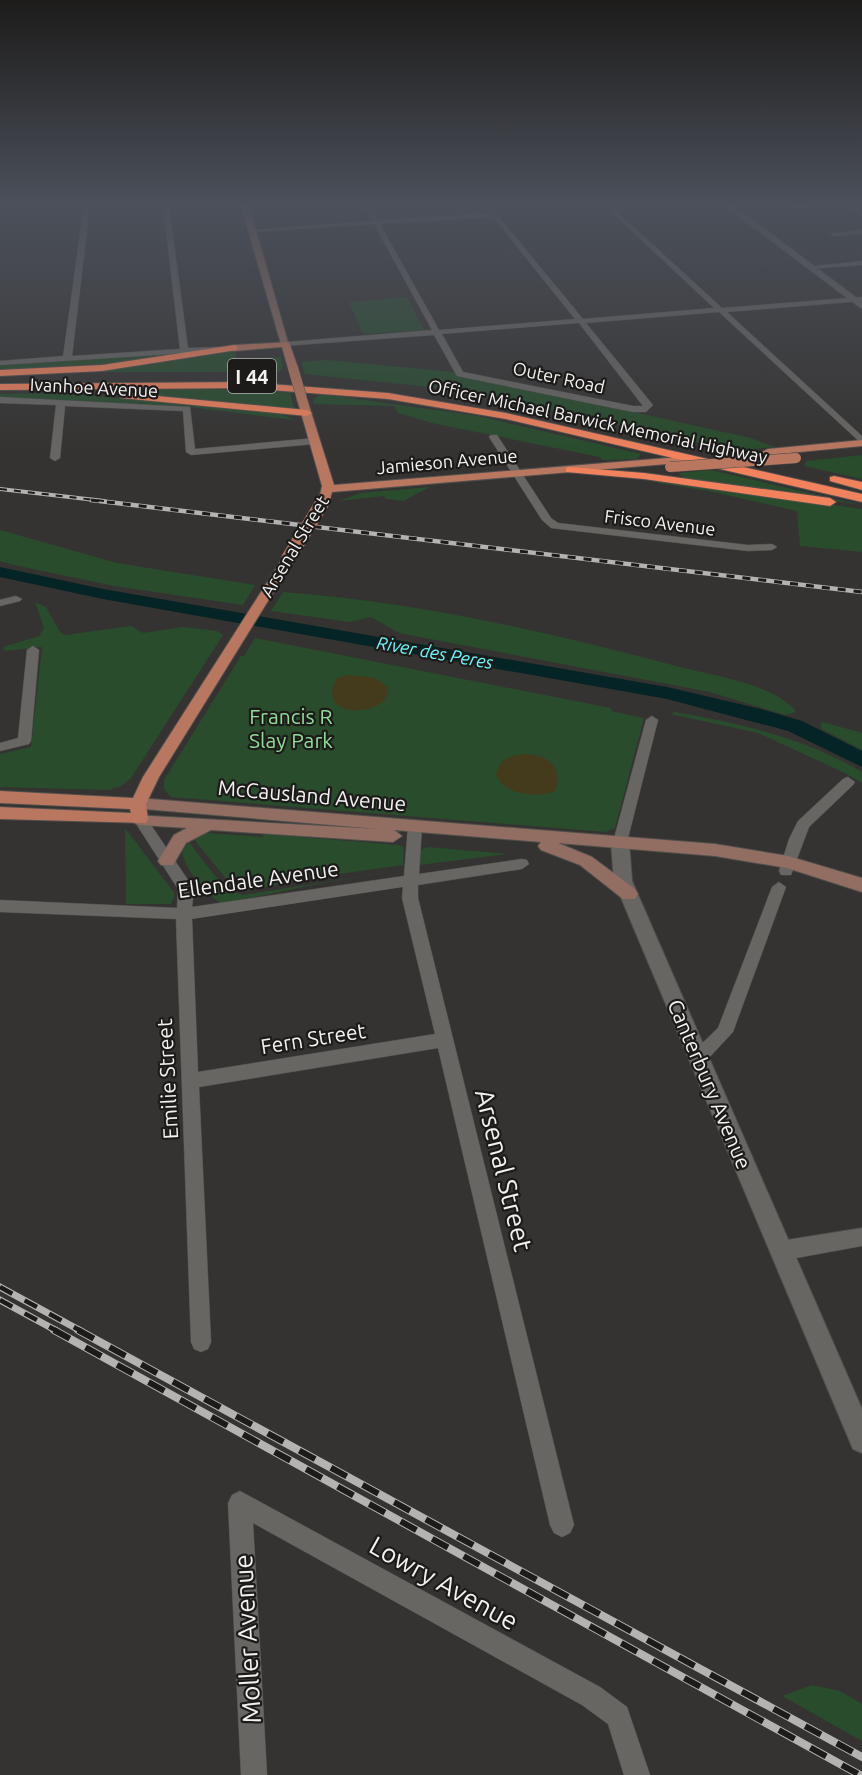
<svg xmlns="http://www.w3.org/2000/svg" width="862" height="1775" font-family="Ubuntu,sans-serif">
<style>
.green{fill:#294c2d}
.sand{fill:#433b1b}
.lines{fill:none;stroke-linecap:round;stroke-linejoin:round}
.river{fill:#052425;fill-rule:evenodd}
.minor-casing{stroke:#504f4d;stroke-width:1}
.tertiary-casing{stroke:#504f4d;stroke-width:2}
.secondary-casing{stroke:#504f4d;stroke-width:2}
.primary-casing{stroke:#504f4d;stroke-width:2}
.motorway-casing{stroke:#504f4d;stroke-width:2}
.minor{fill:#686663;fill-rule:evenodd}
.tertiary{fill:#686663;fill-rule:evenodd}
.secondary{fill:#916e61;fill-rule:evenodd}
.primary{fill:#ba775f;fill-rule:evenodd}
.motorway{fill:#f1825c;fill-rule:evenodd}
.rail-far3-casing{stroke:#b4b3b1;stroke-width:4}
.rail-far2-casing{stroke:#b4b3b1;stroke-width:4.5}
.rail-far1-casing{stroke:#b4b3b1;stroke-width:7}
.rail-casing{stroke:#b4b3b1;stroke-width:8}
.rail-far3{stroke:#1c1b1a;stroke-width:2;stroke-dasharray:7;stroke-linecap:butt}
.rail-far2{stroke:#1c1b1a;stroke-width:3;stroke-dasharray:8;stroke-linecap:butt}
.rail-far1{stroke:#1c1b1a;stroke-width:4.5;stroke-dasharray:14;stroke-linecap:butt}
.rail{stroke:#1c1b1a;stroke-width:6;stroke-dasharray:18;stroke-linecap:butt}
.primary-bridge-far1-casing{stroke:#504f4d;stroke-width:11;stroke-linecap:butt}
.primary-bridge-casing{stroke:#504f4d;stroke-width:14;stroke-linecap:butt}
.primary-bridge-far1{stroke:#ba775f;stroke-width:10}
.primary-bridge{stroke:#ba775f;stroke-width:14}
.labels{text-anchor:middle;dominant-baseline:central;stroke-width:4.5;stroke-linejoin:round;paint-order:stroke}
.far-street-label{font-size:18px;fill:#f3f2f1;stroke:#1c1b1a}
.far-water-label{font-size:18px;font-style:italic;fill:#6df7fc;stroke:#1c1b1a}
.shield{fill:#1c1b1a;stroke:#b2b2b0;stroke-width:1.5}
.shield-label{font-size:20px;font-weight:bold;fill:#f3f2f1}
.park-label{font-size:21px;fill:#92dd9a;stroke:#1c1b1a}
.street-label{font-size:21px;fill:#f3f2f1;stroke:#1c1b1a}
.near-street-label{font-size:26px;fill:#f3f2f1;stroke:#1c1b1a}
</style>
<rect width="100%" height="100%" fill="#353331"/>
<g class="green">
<path d="M407,297L424,330L363,334L349,302Z"/>
<path d="M235,350L237,360L281,357L283,367L280,372H73Z"/>
<path d="M188,353L125,364L0,371V365Z"/>
<path d="M327,360L453,372L751,438L774,447L735,451L459,390L305,374L301,362Z"/>
<path d="M203,389L290,392L294,409L100,392Z"/>
<path d="M65,393L281,414L295,420L190,407L0,397V394Z"/>
<path d="M321,394L478,416L641,454L637,459L602,460L600,457L432,423L398,413L394,406L314,404L313,400Z"/>
<path d="M862,455V479L804,466L806,461Z"/>
<path d="M711,470L861,505L688,480L678,473Z"/>
<path d="M659,480L862,509V552L800,546L797,511L709,491L658,483Z"/>
<path d="M430,487L403,501L386,499L384,496L339,501L360,493Z"/>
<path d="M0,530L117,563L255,585L243,605L114,586L14,565L0,561Z"/>
<path d="M283,592C418,602 549,632 680,667C710,675 779,685 796,712L785,715L710,692L399,633L371,617L349,622L271,611Z"/>
<path d="M35,602L46,607L60,632L65,635L131,626L143,633L183,627L217,631L223,635L131,778L121,786L109,790L0,787V754L31,747L42,647L5,651L3,647L39,636L44,628Z"/>
<path d="M255,638L611,708V711L644,718L615,828L606,832L171,797L164,789V780L241,656H244Z"/>
<path d="M675,712C740,723 805,738 862,772V783L845,773L758,733L670,714Z"/>
<path d="M823,722L862,733V750L822,729L820,724Z"/>
<path d="M125,828L175,894L171,904H126Z"/>
<path d="M208,833L263,837L264,834L398,845L404,847L403,865L303,879L247,891L231,885L193,838Z"/>
<path d="M189,842C204,861 218,886 243,895L402,870L317,884L222,904C208,895 184,870 182,851Z"/>
<path d="M428,847L508,854L419,865L420,850Z"/>
<path d="M812,1685L840,1691L862,1704V1741L782,1696Z"/>
</g>
<g class="sand">
<path d="M347,675L375,678L388,687C393,717 312,722 337,678Z"/>
<path d="M525,754C549,755 563,767 555,791C539,799 503,794 496,775C499,759 511,755 525,754Z"/>
</g>
<g class="lines">
<path class="river" d="M0,567L103,589L667,687L761,709L802,721L862,751V767L788,731L667,699L103,599L0,577Z"/>
<defs>
<g id="minor">
<path d="M84,206H90L72,356L180,349L163,206H169L188,348L216,347H219V351L0,365V361L63,356Z"/>
<path d="M364,206H370L378,220L490,213L484,206H490L583,319L714,308L605,206H611L722,308L862,297V301L727,312L862,436V444L719,312L586,323L653,405L646,412H633L457,376L434,335L283,346V342H286L432,330L374,224L253,232L250,230L372,221ZM493,217L575,319L439,330L380,224ZM579,323L643,406H633L463,372L442,334Z"/>
<path d="M792,206H811L794,209Z"/>
<path d="M846,206H853L862,211V216Z"/>
<path d="M862,230V234L833,236L830,234Z"/>
<path d="M862,261V265L809,269L806,267Z"/>
<path d="M0,397L190,407L195,449L315,438L320,441L315,444L191,455L186,452L183,411L65,406L60,458L55,461L50,458L56,405L0,403Z"/>
<path d="M491,435H497L551,518L558,523L748,545L772,544L777,547L772,550L748,551L551,528L542,520L489,437Z"/>
<path d="M16,596L22,599L20,601L0,606V600Z"/>
<path d="M33,646L39,650L31,741L29,744L0,751V743L18,738L27,650Z"/>
<path d="M652,716L658,720L627,842L620,847L613,842L646,720Z"/>
<path d="M848,777L855,782L853,785L809,827L791,875H781L779,871L789,839L798,821L843,779Z"/>
<path d="M140,814L145,816L194,889L192,907L404,876L408,826L415,821L422,826L419,874L522,859L527,860L529,864L522,869L418,885V898L574,1525L570,1533L562,1537L554,1533L550,1525L438,1048L199,1087L211,1342L208,1349L201,1352L194,1349L191,1342L176,919L0,912V900L177,908L178,889L133,819ZM403,887L402,898L435,1034L198,1072L192,919Z"/>
<path d="M779,882L786,887L733,1032L705,1062L699,1064L693,1062L690,1057L693,1052L718,1028L772,887Z"/>
<path d="M862,1228V1246L780,1261L773,1258L770,1251L773,1244L780,1241Z"/>
<path d="M240,1491L600,1687L627,1707L650,1775H624L608,1724L582,1705L253,1523L267,1775H241L228,1503L232,1495Z"/>
</g>
<g id="tertiary">
<path d="M725,206H734L862,302V309Z"/>
<path d="M620,836L629,842L632,881L862,1409V1453L853,1449L614,881L611,842Z"/>
</g>
<g id="secondary">
<path d="M241,206H249L289,346L281,344Z"/>
<path d="M138,798L715,844L788,856L862,878V892L787,868L715,856L558,843L592,857L635,889L638,894L635,899H623L580,865L541,850L538,846L541,842L394,830L402,836L393,842L211,830L186,843L173,865H161L158,861L174,835L187,828L140,825L134,823L132,819L134,815L378,829L132,808L130,804Z"/>
</g>
<g id="primary">
<path d="M289,342L298,368L293,371L288,368L282,347L234,351L229,348L234,345Z"/>
<path d="M302,396L307,399L334,485L679,457L685,460L679,463L332,492L329,502L325,503L319,499L322,486L297,399Z"/>
<path d="M862,440V446L768,455L762,452L768,449Z"/>
<path d="M288,555L294,559L159,777L146,804L148,819L146,823L0,819V807L131,813L130,809L0,803V791L133,798L143,777L282,559Z"/>
</g>
<g id="motorway">
<path d="M234,345L237,346V350L102,371L0,376V370L102,365Z"/>
<path d="M245,382L388,393L506,413L862,494V502L506,419L388,399L245,388L0,390V384Z"/>
<path d="M125,393L307,410L312,413L307,416L121,398L120,396Z"/>
<path d="M570,467L644,473L830,498L836,502L830,506L644,479L566,472V468Z"/>
<path d="M834,476L862,482V490L830,481V477Z"/>
</g>
</defs>
<use href="#minor" class="minor-casing"/>
<use href="#tertiary" class="tertiary-casing"/>
<use href="#secondary" class="secondary-casing"/>
<use href="#primary" class="primary-casing"/>
<use href="#motorway" class="motorway-casing"/>
<use href="#minor" class="minor"/>
<use href="#tertiary" class="tertiary"/>
<use href="#secondary" class="secondary"/>
<use href="#primary" class="primary"/>
<use href="#motorway" class="motorway"/>
<defs>
<path id="rail-far3" d="M0,489L104,501"/>
<path id="rail-far2" d="M91,500L862,592"/>
<g id="rail-far1">
<path d="M0,1287L81,1331"/>
<path d="M0,1300L57,1331"/>
</g>
<g id="rail">
<path d="M54,1330L860,1775"/>
<path d="M78,1330L862,1757"/>
</g>
</defs>
<use href="#rail-far3" class="rail-far3-casing"/>
<use href="#rail-far2" class="rail-far2-casing"/>
<use href="#rail-far1" class="rail-far1-casing"/>
<use href="#rail" class="rail-casing"/>
<use href="#rail-far3" class="rail-far3"/>
<use href="#rail-far2" class="rail-far2"/>
<use href="#rail-far1" class="rail-far1"/>
<use href="#rail" class="rail"/>
<defs>
<g id="primary-bridge-far1">
<path d="M293,368L302,399"/>
<path d="M670,467L796,458"/>
<path d="M324,501L325,499"/>
</g>
<path id="primary-bridge" d="M288,559L324,500"/>
</defs>
<use href="#primary-bridge-far1" class="primary-bridge-far1-casing"/>
<use href="#primary-bridge" class="primary-bridge-casing"/>
<use href="#primary-bridge-far1" class="primary-bridge-far1"/>
<use href="#primary-bridge" class="primary-bridge"/>
</g>
<linearGradient id="sky" x2="0" y2="1"><stop stop-color="#1d1c1b"/><stop offset="0.45" stop-color="#4b505a"/><stop offset="1" stop-color="#4b505a" stop-opacity="0"/></linearGradient>
<rect width="862" height="454" fill="url(#sky)"/>
<g class="labels">
<g class="far-street-label">
<text transform="translate(559 377) rotate(12)">Outer Road</text>
<text transform="translate(94 387) rotate(3)">Ivanhoe Avenue</text>
<text transform="translate(598 421) rotate(12)">Officer Michael Barwick Memorial Highway</text>
<text transform="translate(447 461) rotate(-5)">Jamieson Avenue</text>
<text transform="translate(660 522) rotate(7)">Frisco Avenue</text>
<text transform="translate(294 546) rotate(-59)">Arsenal Street</text>
</g>
<g class="far-water-label">
<text transform="translate(435 652) rotate(10)">River des Peres</text>
</g>
<rect class="shield" x="228" y="359" width="48" height="34" rx="4.5"/>
<g class="shield-label">
<text x="252" y="376">I 44</text>
</g>
<g class="park-label">
<text x="291" y="716">Francis R<tspan x="291" dy="24">Slay Park</tspan></text>
</g>
<g class="street-label">
<text transform="translate(312 795) rotate(5)">McCausland Avenue</text>
<text transform="translate(258 879) rotate(-8)">Ellendale Avenue</text>
<text transform="translate(313 1038) rotate(-9)">Fern Street</text>
<text transform="translate(167 1079) rotate(-93)">Emilie Street</text>
<text transform="translate(710 1084) rotate(67)">Canterbury Avenue</text>
</g>
<g class="near-street-label">
<text transform="translate(504 1170) rotate(76)">Arsenal Street</text>
<text transform="translate(444 1583) rotate(29)">Lowry Avenue</text>
<text transform="translate(247 1639) rotate(-93)">Moller Avenue</text>
</g>
</g>
</svg>
